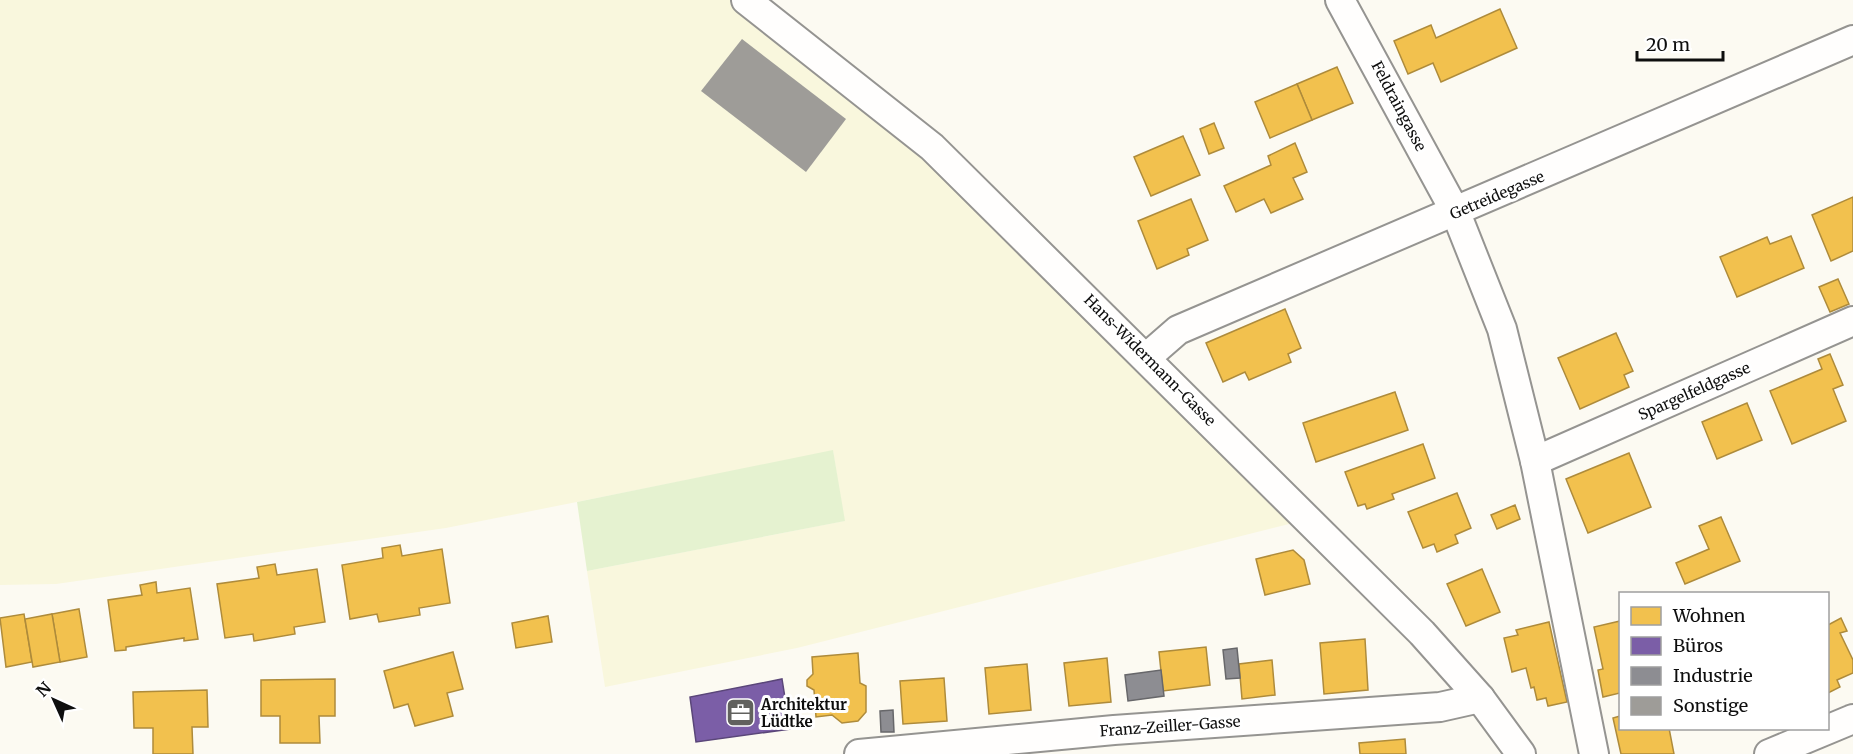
<svg xmlns="http://www.w3.org/2000/svg" width="1853" height="754" font-family="Merriweather,serif">
<style>
.farmland{fill:#f9f7dd}
.green{fill:#e5f2d0}
.homes{fill:#f2c14e;stroke:#ae8b3b;stroke-width:1.5}
.offices{fill:#7b5ea7;stroke:#5a4679;stroke-width:1.5}
.industry{fill:#8d8d92;stroke:#67676a;stroke-width:1.5}
.building{fill:#9e9c98}
.lines{fill:none;stroke-linecap:round;stroke-linejoin:round}
.minor-casing{stroke:#959491;stroke-width:32}
.minor{stroke:#fffefd;stroke-width:28}
.labels{text-anchor:middle;dominant-baseline:central;stroke-width:6;stroke-linejoin:round;paint-order:stroke}
.street-label{font-size:15px;fill:#0e0e0e;stroke:#fff}
.poi-label{font-size:15px;font-weight:bold;fill:#0e0e0e;stroke:#fff;text-anchor:start}
</style>
<rect width="100%" height="100%" fill="#fcfaf2"/>
<path class="farmland" d="M0,0H737L915,151L1297,522L797,648L605,687L587,571L844,521L833,451L446,528L56,584L0,585Z"/>
<path class="green" d="M833,450L845,521L587,571L577,502Z"/>
<g class="homes">
<path d="M1500,9L1517,48L1441,82L1433,63L1408,74L1394,41L1431,25L1436,38Z"/>
<path d="M1337,67L1353,103L1312,120L1297,84Z"/>
<path d="M1297,84L1312,120L1270,138L1255,102Z"/>
<path d="M1214,123L1224,148L1209,154L1200,129Z"/>
<path d="M1183,136L1200,175L1151,196L1134,157Z"/>
<path d="M1295,143L1307,172L1293,178L1303,199L1271,213L1264,199L1236,212L1224,186L1271,165L1268,156Z"/>
<path d="M1853,197V251L1831,261L1812,215Z"/>
<path d="M1191,199L1208,240L1187,249L1189,255L1157,269L1138,221Z"/>
<path d="M1791,236L1804,268L1737,297L1720,257L1767,237L1770,244Z"/>
<path d="M1838,279L1849,304L1830,312L1819,287Z"/>
<path d="M1285,309L1301,348L1288,354L1291,362L1249,380L1245,372L1223,382L1206,343Z"/>
<path d="M1616,333L1633,371L1624,375L1629,387L1580,409L1558,358Z"/>
<path d="M1830,354L1843,385L1833,389L1846,421L1792,444L1770,391L1822,369L1818,359Z"/>
<path d="M1395,392L1408,430L1316,462L1303,423Z"/>
<path d="M1747,403L1762,440L1717,459L1702,422Z"/>
<path d="M1423,444L1435,478L1392,494L1394,499L1367,509L1365,504L1358,506L1345,472Z"/>
<path d="M1629,453L1651,507L1588,533L1566,479Z"/>
<path d="M1457,493L1471,528L1455,535L1458,543L1437,552L1434,544L1423,548L1408,512Z"/>
<path d="M1515,505L1520,519L1497,529L1491,515Z"/>
<path d="M1721,517L1740,561L1685,584L1676,563L1709,549L1699,526Z"/>
<path d="M400,545L402,556L442,549L450,603L419,608L420,615L379,622L377,614L350,619L342,565L383,558L382,548Z"/>
<path d="M1293,550L1304,560L1310,584L1265,595L1256,559Z"/>
<path d="M275,564L277,575L317,569L325,622L294,627L295,634L254,641L253,634L225,638L217,584L259,578L257,567Z"/>
<path d="M1482,569L1500,612L1466,626L1447,584Z"/>
<path d="M156,582L157,593L190,588L198,639L184,641V638L126,647V650L115,651L108,600L142,595L140,585Z"/>
<path d="M79,609L87,657L60,662L52,614Z"/>
<path d="M24,614L32,662L6,667L0,618Z"/>
<path d="M52,614L60,662L33,667L25,619Z"/>
<path d="M548,616L552,642L516,648L512,623Z"/>
<path d="M1841,618L1847,631L1840,633L1853,660V673L1837,680L1840,687L1828,693V625Z"/>
<path d="M1620,621V693L1603,697L1598,670L1603,669L1594,627Z"/>
<path d="M1549,622L1567,702L1548,706L1546,698L1537,700L1534,687L1531,688L1526,668L1512,672L1504,638L1518,635L1516,630Z"/>
<path d="M1365,639L1368,690L1324,694L1320,643Z"/>
<path d="M1206,647L1210,685L1163,691L1159,652Z"/>
<path d="M453,652L463,689L447,693L453,716L415,726L408,704L394,708L384,671Z"/>
<path d="M858,653L860,683L866,686V712L858,721L842,723L832,715L816,717L814,690L807,686V680L813,674L812,657Z"/>
<path d="M1107,658L1111,702L1069,706L1064,663Z"/>
<path d="M1272,660L1275,695L1242,699L1239,664Z"/>
<path d="M1027,664L1031,710L989,714L985,668Z"/>
<path d="M944,678L947,721L903,724L900,681Z"/>
<path d="M335,679V716H319L320,743H280V716H261V680Z"/>
<path d="M207,690L208,727H192L193,754H153V728H134L133,692Z"/>
<path d="M1620,716V728H1669L1674,754H1621L1613,718Z"/>
<path d="M1405,739L1406,754H1360L1359,743Z"/>
</g>
<path class="offices" d="M782,679L790,729L696,742L690,697Z"/>
<g class="industry">
<path d="M1237,648L1240,678L1226,679L1223,650Z"/>
<path d="M1161,670L1164,696L1128,701L1125,675Z"/>
<path d="M893,710L894,732H881L880,711Z"/>
</g>
<path class="building" d="M742,39L846,119L806,172L701,91Z"/>
<g class="lines">
<defs>
<g id="minor">
<path d="M746,0L932,147L1422,633L1480,698L1521,754"/>
<path d="M1340,0L1456,213L1502,329L1535,461L1594,754"/>
<path d="M1147,357L1178,330L1853,40"/>
<path d="M1535,461L1853,321"/>
<path d="M859,754L1114,730L1440,707L1480,698"/>
<path d="M1769,754L1853,719"/>
</g>
</defs>
<use href="#minor" class="minor-casing"/>
<use href="#minor" class="minor"/>
</g>
<defs>
<symbol id="office-square" viewBox="-11 -11 22 22"><rect x="-9" y="-9" width="18" height="18" rx="4" fill="#61615e" stroke="#fff"/><path d="M-6-3h4V-5.5h4V-3h4V5H-6ZM-1-4.5V-3h2v-1.5ZM-6 0V1H6V0Z" fill="#fff"/></symbol>
</defs>
<g fill-rule="evenodd">
<use href="#office-square" x="724" y="696" width="33" height="33"/>
</g>
<g class="labels">
<g class="street-label">
<text transform="translate(1399 106) rotate(62)">Feldraingasse</text>
<text transform="translate(1497 195) rotate(-23)">Getreidegasse</text>
<text transform="translate(1150 360) rotate(45)">Hans-Widermann-Gasse</text>
<text transform="translate(1694 391) rotate(-24)">Spargelfeldgasse</text>
<text transform="translate(1170 726) rotate(-4)">Franz-Zeiller-Gasse</text>
</g>
<g class="poi-label">
<text x="761" y="704">Architektur<tspan x="761" dy="17">Lüdtke</tspan></text>
</g>
</g>
<rect x="1619" y="592" width="210" height="138" fill="#ffffff" stroke="#9f9f9f" stroke-width="1.5"/>
<rect x="1631" y="607" width="30" height="18" fill="#f2c14e" stroke="#9f9f9f" stroke-width="1.5"/>
<text x="1673" y="622" font-size="18" fill="#0e0e0e">Wohnen</text>
<rect x="1631" y="637" width="30" height="18" fill="#7b5ea7" stroke="#9f9f9f" stroke-width="1.5"/>
<text x="1673" y="652" font-size="18" fill="#0e0e0e">Büros</text>
<rect x="1631" y="667" width="30" height="18" fill="#8d8d92" stroke="#9f9f9f" stroke-width="1.5"/>
<text x="1673" y="682" font-size="18" fill="#0e0e0e">Industrie</text>
<rect x="1631" y="697" width="30" height="18" fill="#9e9c98" stroke="#9f9f9f" stroke-width="1.5"/>
<text x="1673" y="712" font-size="18" fill="#0e0e0e">Sonstige</text>
<g transform="translate(54 700) rotate(315)" stroke="#ffffff" stroke-width="4.5" paint-order="stroke">
<path d="M0-4.5L10 22L0 15L-10 22Z" fill="#0e0e0e"/>
<text y="-9" font-size="16" font-weight="bold" text-anchor="middle" fill="#0e0e0e">N</text>
</g>
<path d="M1637 51v9h86v-9" fill="none" stroke="#0e0e0e" stroke-width="3"/>
<text x="1646" y="51" font-size="18" fill="#0e0e0e" stroke="#ffffff" stroke-width="4.5" paint-order="stroke">20 m</text>
</svg>
